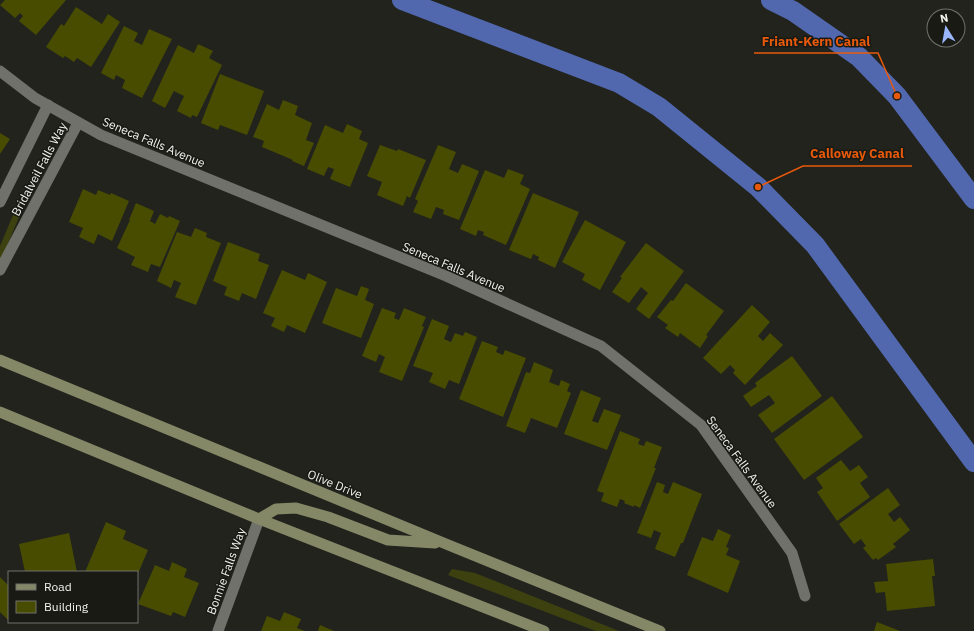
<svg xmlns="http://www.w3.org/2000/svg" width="974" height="631" font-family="'IBM Plex Sans',sans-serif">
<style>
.green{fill:#3d4110}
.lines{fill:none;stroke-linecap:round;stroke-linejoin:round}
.canal{stroke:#5168af;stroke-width:20}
.building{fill:#484c00}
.minor{stroke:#70716b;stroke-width:11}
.secondary{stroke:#858867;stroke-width:11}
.labels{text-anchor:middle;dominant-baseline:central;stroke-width:3;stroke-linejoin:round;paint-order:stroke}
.street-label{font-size:12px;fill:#f2f3ef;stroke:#191a14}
.leader{fill:none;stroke:#e8590c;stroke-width:1.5}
.callout-dot{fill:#e8590c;stroke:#191a14;stroke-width:1.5}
.callout-label{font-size:13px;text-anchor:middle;font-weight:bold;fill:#e8590c;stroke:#191a14;stroke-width:3;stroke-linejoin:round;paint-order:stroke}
</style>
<rect width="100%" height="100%" fill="#22231d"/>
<g class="green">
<path d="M13,215L19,217L0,263V246Z"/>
<path d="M452,569L475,573L619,631H596L448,575Z"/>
</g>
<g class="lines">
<g class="canal">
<path d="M402,0L619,83L659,107L758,187L815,245L974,462"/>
<path d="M771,0L793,11L859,57L897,96L974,199"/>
</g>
</g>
<g class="building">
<path d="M5,0H66L36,35L19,21L23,16L20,13L15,18L0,5Z"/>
<path d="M76,7L102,24L108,14L120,22L91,67L77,58L74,62L65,56L63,58L46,47L61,24L64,26Z"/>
<path d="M124,26L138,33L134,41L142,45L149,29L172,39L142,98L122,88L125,80L116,75L114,80L101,73Z"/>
<path d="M198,44L213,51L209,58L222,65L197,117L192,115L191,118L177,111L184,96L174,91L165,108L152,101L178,45L194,53Z"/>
<path d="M220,74L264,91L247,135L220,125L218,130L201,123Z"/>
<path d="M283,100L298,106L295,115L312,123L306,140L314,143L304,166L292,161L293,160L262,147L264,141L253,137L267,104L279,110Z"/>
<path d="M347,124L362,131L359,139L368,143L350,187L330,179L334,169L328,167L324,176L307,169L325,125L343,133Z"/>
<path d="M0,133L10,139L0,154Z"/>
<path d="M380,145L397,151L398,149L426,160L410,198L407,196L403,206L377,195L382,182L367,176Z"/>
<path d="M438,145L456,152L449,169L458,173L462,164L479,171L459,220L443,214L444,210L436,207L431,219L413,212L418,201L415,199Z"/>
<path d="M508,169L524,175L520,184L530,189L506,245L483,235L484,232L478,230L476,236L460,229L485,170L504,178Z"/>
<path d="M83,189L96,195L98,190L110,195L111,193L129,201L112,241L98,234L94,244L79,237L83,228L69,222Z"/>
<path d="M533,193L579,212L555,268L538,260L539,257L533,254L531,259L509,250Z"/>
<path d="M136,203L154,211L150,221L155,224L160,214L168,218L169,216L180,221L160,267L151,264L148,272L131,265L135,257L117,248L130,220H129Z"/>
<path d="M585,220L626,242L600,290L582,280L585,274L562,262Z"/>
<path d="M195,228L207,233L206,237L221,243L196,305L175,297L181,283L174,280L171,288L157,281L177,232L191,237Z"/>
<path d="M228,242L260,254L258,261L269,265L256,299L242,293L239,301L224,295L227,287L213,281Z"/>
<path d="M646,243L684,271L649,319L636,309L648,293L641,287L629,303L612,292L622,278L620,277Z"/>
<path d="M282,270L305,280L308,273L327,282L305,333L287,325L284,332L271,326L275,318L263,313Z"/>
<path d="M686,283L724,311L706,335L708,336L700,348L680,333L678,337L665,328L668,325L657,317L671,300L673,301Z"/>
<path d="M361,286L369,289L365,300L374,304L361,338L322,323L336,288L357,296Z"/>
<path d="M752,305L770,322L758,336L763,341L770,333L783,345L745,385L733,373L735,370L730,365L721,374L703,358Z"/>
<path d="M382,308L396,313L394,318L399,320L404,308L426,317L422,326L424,327L402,381L379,372L385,357L379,354L376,362L362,356Z"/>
<path d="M432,319L449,326L444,339L451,342L455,333L463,336L465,332L477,337L459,384L449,380L445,389L429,382L433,373L413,366Z"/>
<path d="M482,341L498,347L496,352L503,355L505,350L526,358L503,417L459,399Z"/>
<path d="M792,356L822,396L772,433L758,415L775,403L769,395L751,407L743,396L757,386L755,383Z"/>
<path d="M534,362L553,370L549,382L559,386L561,380L570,384L567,391L571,393L557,428L531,418L525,433L506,426L526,372L530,373Z"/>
<path d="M581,390L601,398L592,421L598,423L604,409L621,415L607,450L564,434Z"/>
<path d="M832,396L863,437L804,480L774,439Z"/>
<path d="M620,431L640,439L638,444L644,446L646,441L662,447L654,468H656L640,508L634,505V507L624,503L625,501L620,499L617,507L601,501L604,493L597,491Z"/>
<path d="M841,460L850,471L859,465L868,477L860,483L870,497L837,521L817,492L823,488L816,478Z"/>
<path d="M657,482L665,485L663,492L668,494L673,482L702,494L683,543H681L675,557L655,549L661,533L654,530L651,538L637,533Z"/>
<path d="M888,488L900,505L888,514L894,522L900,517L910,530L893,544L896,547L878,560L876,558L873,560L863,548L866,546L861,539L854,544L839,524Z"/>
<path d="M106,522L126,531L123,539L148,550L137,576V572H85Z"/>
<path d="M718,529L731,535L726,547L729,548L726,555L740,561L728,593L687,575L702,537L713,541Z"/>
<path d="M69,533L77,572H25L19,544Z"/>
<path d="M933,559L935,576H932L935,606L887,611L885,592L876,593L874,582L888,581L886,564Z"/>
<path d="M172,562L187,569L184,577L199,583L185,617L173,612L171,616L138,604L155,565L169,571Z"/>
<path d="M0,577L9,586V621L0,612Z"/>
<path d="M284,612L301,619L297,628L305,631H261L267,616L280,621Z"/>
<path d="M877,622L900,631H874Z"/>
<path d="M320,625L334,631H318Z"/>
</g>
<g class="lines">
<g class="minor">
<path d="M0,71L35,98L101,135L446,276L601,346L701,425L792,553L805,596"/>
<path d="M0,202L48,105"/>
<path d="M0,270L78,123"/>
<path d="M218,631L259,519"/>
</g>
<g class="secondary">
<path d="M0,360L446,544L660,631"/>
<path d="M0,412L259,519L544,631"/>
<path d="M259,519L276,509L296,508L328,517L388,540L435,543"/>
</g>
</g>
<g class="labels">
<g class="street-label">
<text transform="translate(154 142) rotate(23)">Seneca Falls Avenue</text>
<text transform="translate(39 169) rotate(-62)">Bridalveil Falls Way</text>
<text transform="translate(454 267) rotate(23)">Seneca Falls Avenue</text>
<text transform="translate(742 462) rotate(54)">Seneca Falls Avenue</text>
<text transform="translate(335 484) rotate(22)">Olive Drive</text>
<text transform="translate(226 571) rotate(-70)">Bonnie Falls Way</text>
</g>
</g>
<path class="leader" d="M897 96L878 53H754M758 187L803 166H912"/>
<g class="callout-dot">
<circle cx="897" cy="96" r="4"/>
<circle cx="758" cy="187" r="4"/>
</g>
<g class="callout-label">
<text x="816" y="46">Friant-Kern Canal</text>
<text x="857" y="158">Calloway Canal</text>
</g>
<rect x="8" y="571" width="130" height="52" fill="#191a14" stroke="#70716c"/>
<rect x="16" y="584" width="20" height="6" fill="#858867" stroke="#70716c"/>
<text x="44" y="591" font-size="12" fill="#f2f3ef">Road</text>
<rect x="16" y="601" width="20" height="12" fill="#484c00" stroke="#70716c"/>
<text x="44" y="611" font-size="12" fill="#f2f3ef">Building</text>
<g transform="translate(946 28) rotate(349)"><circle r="19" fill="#191a14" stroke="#70716c"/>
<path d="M0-3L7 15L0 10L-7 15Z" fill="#9bb5fd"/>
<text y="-6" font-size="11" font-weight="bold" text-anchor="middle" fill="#f2f3ef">N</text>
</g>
</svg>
